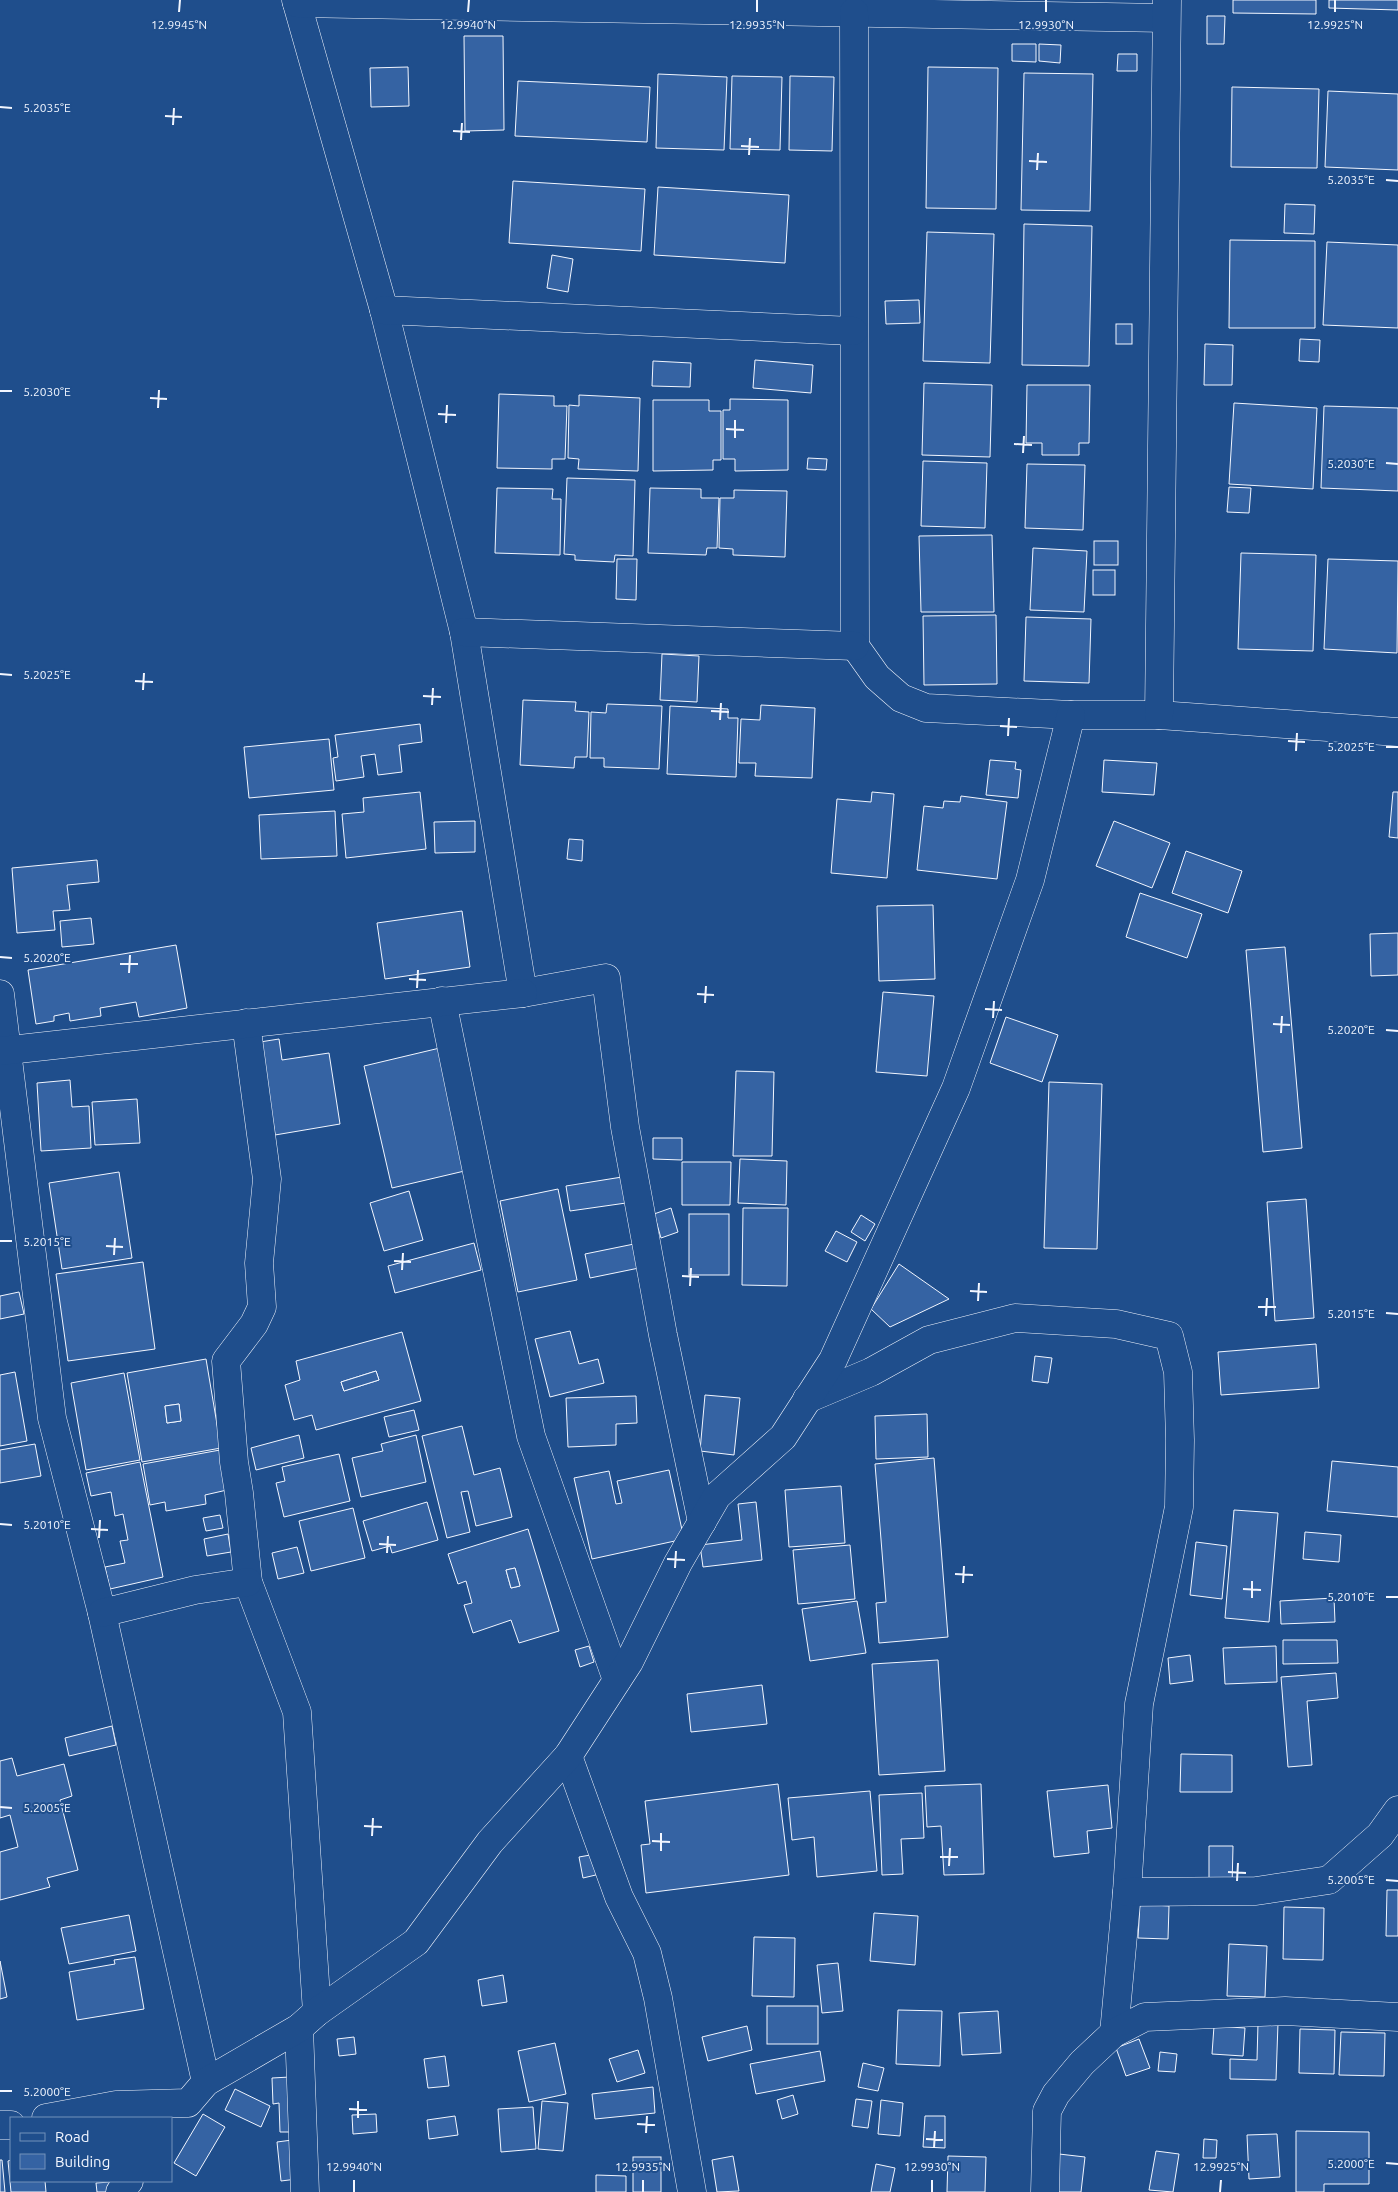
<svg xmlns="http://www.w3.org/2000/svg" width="1398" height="2192" font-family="Ubuntu,sans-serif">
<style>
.building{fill:#3563a3;stroke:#f2f6ff;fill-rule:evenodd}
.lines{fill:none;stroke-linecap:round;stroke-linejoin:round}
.minor-casing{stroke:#f2f6ff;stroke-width:29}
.minor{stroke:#1f4e8c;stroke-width:28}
.ticks{fill:none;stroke:#f2f6ff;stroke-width:2}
.ticks-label{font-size:12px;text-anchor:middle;fill:#f2f6ff;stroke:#1f4e8c;stroke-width:4;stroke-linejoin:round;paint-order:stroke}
</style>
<rect width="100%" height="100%" fill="#1f4e8c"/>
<g class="building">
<path d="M1233,0H1316V14L1233,13Z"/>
<path d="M1329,0H1398V10L1329,8Z"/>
<path d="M1207,16H1225L1224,44H1207Z"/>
<path d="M464,36H503L504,130L465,131Z"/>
<path d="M1012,44H1036V62L1012,61Z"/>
<path d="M1039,44L1061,45L1060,63L1039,61Z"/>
<path d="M1118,54H1137V71H1117Z"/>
<path d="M408,67L409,106L371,107L370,68Z"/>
<path d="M928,67L998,68L996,209L926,208Z"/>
<path d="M1024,73L1093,74L1090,211L1021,210Z"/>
<path d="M658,74L727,77L724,150L656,148Z"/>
<path d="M732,76L782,77L780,150L730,149Z"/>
<path d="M790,76L834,77L832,151L789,150Z"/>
<path d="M518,81L650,87L647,142L515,136Z"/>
<path d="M1232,87L1319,89L1317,168L1231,167Z"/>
<path d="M1328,91L1398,94V170L1325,167Z"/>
<path d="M513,181L645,189L641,251L509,243Z"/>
<path d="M658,187L789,195L785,263L654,255Z"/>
<path d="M1285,204L1315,205L1314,234L1284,233Z"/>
<path d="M1024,224L1092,226L1089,366L1022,365Z"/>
<path d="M927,232L994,234L990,363L923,361Z"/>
<path d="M1230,240L1315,241V328H1229Z"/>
<path d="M1327,242L1398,245V328L1323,325Z"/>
<path d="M552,255L573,259L568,292L547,288Z"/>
<path d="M919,300L920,323L886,324L885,301Z"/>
<rect x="1116" y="324" width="16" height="20"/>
<path d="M1300,339L1320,340L1319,362L1299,361Z"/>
<path d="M1205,344L1233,345L1232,385H1204Z"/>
<path d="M755,360L813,365L811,393L753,388Z"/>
<path d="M653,361L691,363L690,387L652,386Z"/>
<path d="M924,383L992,385L990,457L922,455Z"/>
<path d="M1027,385H1090L1089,443H1079V455H1042V443H1026Z"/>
<path d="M499,394L554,396V406H567L565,459H552V469L497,468Z"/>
<path d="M579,395L640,398L638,471L578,469L579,459L568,458L569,405L579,406Z"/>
<path d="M730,399L788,400V470L735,471V459H723V410H730Z"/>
<path d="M653,400H709V411H721V460H713V470L653,471Z"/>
<path d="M1234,403L1317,408L1313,489L1229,484Z"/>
<path d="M1324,406L1398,408V491L1321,488Z"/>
<path d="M808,458L827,459L826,470L807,469Z"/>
<path d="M923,461L987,463L985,528L921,526Z"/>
<path d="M1027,464L1085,465L1083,530L1025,528Z"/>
<path d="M567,478L635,480L633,556L615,555L614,562L575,560V555L564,554Z"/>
<path d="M1229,487L1251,488L1249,513L1227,512Z"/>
<path d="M497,488L553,489L552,499H561L560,555L495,553Z"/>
<path d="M650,488L701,489V498H719L717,548H707L706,555L648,553Z"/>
<path d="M734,490L787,491L785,557L733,555V549L719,548L720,498H734Z"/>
<path d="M992,535L994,612H921L919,536Z"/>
<rect x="1094" y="541" width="24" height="24"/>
<path d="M1033,548L1087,551L1084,612L1030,610Z"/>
<path d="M1241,553L1316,555L1313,651L1238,649Z"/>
<path d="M617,559H637L636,600L616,599Z"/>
<path d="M1328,559L1398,561L1397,653L1324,649Z"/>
<rect x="1093" y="570" width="22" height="25"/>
<path d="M996,615L997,684L924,685L923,616Z"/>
<path d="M1026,617L1091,619L1089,683L1024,681Z"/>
<path d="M662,654L699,656L697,702L660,700Z"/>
<path d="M523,700L576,702L575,711L589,712L587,757H575L574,768L520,765Z"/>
<path d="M607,704L662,706L659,769L604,767V758H590L591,712L606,713Z"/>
<path d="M761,705L815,708L812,778L755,776L756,763H739L741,719L760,720Z"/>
<path d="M670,706L728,709V718H738L736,777L667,774Z"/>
<path d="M420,724L422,742L399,745L402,772L378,775L375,754L361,756L364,777L336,781L333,758L338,757L335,735Z"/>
<path d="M329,739L334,790L249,798L244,747Z"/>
<path d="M990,760L1016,762L1015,769L1021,770L1018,798L986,795Z"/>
<path d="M1104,760L1157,763L1154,795L1102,792Z"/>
<path d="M420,792L426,849L346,858L342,814L364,812L363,798Z"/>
<path d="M872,792L894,794L887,878L831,873L837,799L871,802Z"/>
<path d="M1393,792H1398V838L1389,837Z"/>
<path d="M961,796L1007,802L997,879L917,870L924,806L943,808L944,801L960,802Z"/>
<path d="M335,811L337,856L261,859L259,815Z"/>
<path d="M475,821V852L435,853L434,822Z"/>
<path d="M1114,821L1170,843L1152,888L1096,866Z"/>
<path d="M569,839L583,840L582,861L567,859Z"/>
<path d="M1186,851L1242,871L1228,913L1172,893Z"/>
<path d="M97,860L99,882L67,885L70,910L53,911L55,930L17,933L12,868Z"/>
<path d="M1140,893L1202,914L1187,958L1126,937Z"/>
<path d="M933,905L935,979L879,981L877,906Z"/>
<path d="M462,911L470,967L385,979L377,923Z"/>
<path d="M91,918L94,944L62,947L60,921Z"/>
<path d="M1398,933V975L1371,976L1370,934Z"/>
<path d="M176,945L187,1008L139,1017L136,1002L100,1008L101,1016L70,1021L69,1013L54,1016V1021L36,1024L28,970Z"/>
<path d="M1285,947L1302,1148L1263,1152L1246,950Z"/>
<path d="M883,992L934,996L927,1076L876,1072Z"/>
<path d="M1006,1017L1058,1035L1042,1082L990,1063Z"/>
<path d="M279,1039L282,1060L329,1053L340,1124L275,1135L260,1042Z"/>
<path d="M444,1047L473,1169L392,1188L364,1066Z"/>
<path d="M736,1071L774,1072L772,1156H733Z"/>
<path d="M70,1080L72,1107L89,1106L91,1148L41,1151L37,1083Z"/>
<path d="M1049,1082L1102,1084L1097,1249L1044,1248Z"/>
<path d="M137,1099L140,1143L95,1145L92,1102Z"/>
<path d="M653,1138H682V1160L653,1159Z"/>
<path d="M740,1159L787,1161L786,1205L738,1203Z"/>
<path d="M682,1162H731L730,1205H682Z"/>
<path d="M119,1172L132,1258L62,1269L49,1183Z"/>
<path d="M622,1177L626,1203L570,1211L566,1186Z"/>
<path d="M558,1189L577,1280L518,1292L500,1201Z"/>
<path d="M409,1191L423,1240L384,1251L370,1203Z"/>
<path d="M1306,1199L1314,1318L1275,1321L1267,1202Z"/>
<path d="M671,1208L678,1232L661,1238L654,1214Z"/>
<path d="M743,1208H788L787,1286L742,1285Z"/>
<rect x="689" y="1214" width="40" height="61"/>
<path d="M861,1215L875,1224L865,1241L851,1232Z"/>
<path d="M836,1231L857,1242L847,1262L825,1251Z"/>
<path d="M474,1243L481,1270L395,1293L388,1266Z"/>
<path d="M634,1244L639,1268L590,1278L585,1254Z"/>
<path d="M143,1262L155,1349L68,1361L56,1274Z"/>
<path d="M899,1264L949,1299L890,1327L871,1309Z"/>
<path d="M19,1292L24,1314L0,1319V1296Z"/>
<path d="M570,1331L579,1364L598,1359L604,1383L550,1397L535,1339Z"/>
<path d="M402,1332L421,1401L316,1430L312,1415L294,1420L285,1385L300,1380L296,1361ZM376,1371L379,1380L344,1391L341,1382Z"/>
<path d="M1316,1344L1319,1388L1221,1395L1218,1352Z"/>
<path d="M1035,1356L1052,1358L1048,1383L1032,1381Z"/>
<path d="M206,1359L221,1448L142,1462L127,1373ZM179,1404L181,1421L167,1423L165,1406Z"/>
<path d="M376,1371L379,1380L344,1391L341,1382Z"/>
<path d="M15,1372L27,1441L0,1446V1375Z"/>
<path d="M124,1373L140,1460L86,1470L71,1383Z"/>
<path d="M705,1395L740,1398L734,1455L700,1451Z"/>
<path d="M636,1396L637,1423L616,1424V1445L568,1447L566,1398Z"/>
<path d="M179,1404L181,1421L167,1423L165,1406Z"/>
<path d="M414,1410L419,1430L389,1437L384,1417Z"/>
<path d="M927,1414L928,1457L876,1459L875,1416Z"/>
<path d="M462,1426L474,1475L500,1468L512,1517L476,1526L468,1491L461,1492L470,1532L447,1538L422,1436Z"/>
<path d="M299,1435L304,1458L256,1470L251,1448Z"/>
<path d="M416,1435L426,1482L361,1497L352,1458L383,1451L381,1444Z"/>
<path d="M35,1444L41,1476L0,1483V1450Z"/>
<path d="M220,1450L227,1490L205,1495L206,1504L166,1511L165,1502L150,1505L143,1464Z"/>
<path d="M339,1454L350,1501L284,1517L276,1483L285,1481L282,1467Z"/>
<path d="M934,1458L948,1637L879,1643L876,1603L886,1602L875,1464Z"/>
<path d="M1332,1461L1398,1467V1517L1327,1511Z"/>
<path d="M140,1462L163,1577L110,1589L105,1567L125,1563L120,1541L128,1540L123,1514L115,1516L111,1492L91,1496L86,1473Z"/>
<path d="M669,1470L684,1539L592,1559L574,1478L609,1471L616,1504L622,1503L617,1481Z"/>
<path d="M841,1486L845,1543L789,1547L785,1490Z"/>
<path d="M427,1502L438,1540L392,1553L390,1546L372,1551L363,1521Z"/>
<path d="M756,1502L762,1560L703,1567L700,1545L742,1540L738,1504Z"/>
<path d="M353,1508L365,1558L311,1571L299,1521Z"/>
<path d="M1234,1510L1278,1513L1269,1622L1225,1618Z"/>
<path d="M220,1515L223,1528L206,1531L203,1518Z"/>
<path d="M528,1529L559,1631L519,1643L511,1620L473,1633L464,1605L472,1603L466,1581L458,1584L448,1554ZM515,1568L520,1586L511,1588L506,1570Z"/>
<path d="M1305,1532L1341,1535L1339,1562L1303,1559Z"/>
<path d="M228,1534L231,1552L207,1556L204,1539Z"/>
<path d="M1196,1542L1227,1546L1222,1599L1190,1595Z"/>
<path d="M850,1545L855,1599L798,1604L793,1550Z"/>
<path d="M297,1547L304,1573L278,1579L272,1553Z"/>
<path d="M515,1568L520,1586L511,1588L506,1570Z"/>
<path d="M1334,1598L1335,1622L1281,1624L1280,1601Z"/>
<path d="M857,1601L866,1653L810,1661L802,1609Z"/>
<path d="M1283,1640H1337L1338,1663L1283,1664Z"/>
<path d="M589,1646L594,1662L580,1667L575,1650Z"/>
<path d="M1276,1646L1277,1682L1225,1684L1223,1648Z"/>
<path d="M1190,1655L1193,1681L1170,1684L1168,1658Z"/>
<path d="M938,1660L945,1771L879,1775L872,1664Z"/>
<path d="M1336,1673L1338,1698L1307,1701L1312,1765L1288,1767L1281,1677Z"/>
<path d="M762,1685L767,1724L691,1732L687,1694Z"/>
<path d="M112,1726L116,1745L69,1756L65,1738Z"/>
<path d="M1181,1754L1232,1755V1792H1180Z"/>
<path d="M12,1758L17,1776L64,1764L72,1796L60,1800L78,1870L47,1878L50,1887L0,1900V1852L18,1847L10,1815L0,1818V1761Z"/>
<path d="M778,1784L789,1875L646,1893L641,1845L650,1844L645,1801Z"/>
<path d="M981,1784L984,1874L944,1875L941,1826L927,1827L925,1786Z"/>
<path d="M1108,1785L1112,1828L1087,1831L1089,1853L1054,1857L1047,1791Z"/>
<path d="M870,1791L877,1871L817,1877L814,1837L792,1840L788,1798Z"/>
<path d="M922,1793L924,1838L901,1839L903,1874L882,1875L879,1795Z"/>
<path d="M1209,1846H1233L1232,1887L1209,1886Z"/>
<path d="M596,1854L600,1874L583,1878L579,1857Z"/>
<path d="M1387,1890H1398V1936H1386Z"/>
<path d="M1140,1904L1169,1906L1168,1939L1138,1938Z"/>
<path d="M1284,1907L1324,1908L1323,1960L1283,1959Z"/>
<path d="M874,1913L918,1916L915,1965L870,1961Z"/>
<path d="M129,1915L136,1951L69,1964L61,1928Z"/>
<path d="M754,1937L795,1938L794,1997L752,1996Z"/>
<path d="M1229,1944L1267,1946L1265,1997L1227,1996Z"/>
<path d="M135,1957L144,2009L77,2020L69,1972L115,1964L114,1960Z"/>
<path d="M0,1961L7,1997L0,1999Z"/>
<path d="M838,1963L843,2011L822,2013L817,1965Z"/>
<path d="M503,1975L507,2002L482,2006L478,1980Z"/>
<rect x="767" y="2006" width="51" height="38"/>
<path d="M898,2010L942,2011L940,2066L896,2064Z"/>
<path d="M998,2011L1001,2053L962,2055L959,2013Z"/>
<path d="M1258,2023H1278L1276,2080L1230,2079V2059L1257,2060Z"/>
<path d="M747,2026L752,2050L708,2061L702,2037Z"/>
<path d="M1214,2026L1245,2028L1243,2056L1212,2054Z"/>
<path d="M1300,2029L1335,2030L1334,2074L1299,2073Z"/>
<path d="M1341,2032L1385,2033L1384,2076L1339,2075Z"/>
<path d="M354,2037L356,2054L339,2056L337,2039Z"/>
<path d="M1139,2039L1150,2068L1126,2076L1116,2048Z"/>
<path d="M555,2043L566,2094L529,2102L518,2051Z"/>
<path d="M638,2050L645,2073L617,2082L609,2059Z"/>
<path d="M820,2051L825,2081L756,2094L750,2064Z"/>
<path d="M1160,2052L1177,2054L1175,2072L1158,2071Z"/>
<path d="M445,2056L449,2086L428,2088L424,2059Z"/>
<path d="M863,2063L884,2068L878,2091L858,2087Z"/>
<path d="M290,2077L296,2132H280L279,2103L273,2104L272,2078Z"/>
<path d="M653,2087L655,2113L595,2119L592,2094Z"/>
<path d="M235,2089L270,2106L261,2127L225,2110Z"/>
<path d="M793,2095L798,2114L782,2119L777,2100Z"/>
<path d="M856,2099L872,2101L868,2128L852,2126Z"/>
<path d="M881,2100L903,2103L900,2136L878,2134Z"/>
<path d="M542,2101L568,2103L563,2151L538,2149Z"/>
<path d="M533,2107L536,2149L501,2152L498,2109Z"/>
<path d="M203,2114L225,2127L196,2176L174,2163Z"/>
<path d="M376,2114L377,2132L353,2134L352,2115Z"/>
<path d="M455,2116L458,2135L429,2139L427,2120Z"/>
<path d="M925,2116H945V2148L923,2147Z"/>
<path d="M1296,2131L1369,2132V2184H1324V2192H1296Z"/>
<path d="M1277,2134L1280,2177L1249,2179L1247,2135Z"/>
<path d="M1204,2139L1217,2140L1216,2158H1203Z"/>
<path d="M292,2140L297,2179L281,2181L277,2142Z"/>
<path d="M1156,2151L1179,2154L1173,2192L1149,2190Z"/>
<path d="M1059,2154L1085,2157L1081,2192H1055Z"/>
<path d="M733,2156L739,2191L717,2192L712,2160Z"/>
<path d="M948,2156L986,2157L985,2192H947Z"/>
<rect x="633" y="2157" width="28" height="35"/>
<path d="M0,2160H2L5,2192H0Z"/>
<path d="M11,2160V2181H45L46,2192H11L8,2161Z"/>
<path d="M876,2164L895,2168L890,2192H871Z"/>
<path d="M596,2175L626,2176V2192H596Z"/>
<path d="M110,2182L111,2192H97L96,2183Z"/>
</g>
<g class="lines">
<defs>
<g id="minor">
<path d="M296,0L384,310L464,632L523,993L606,978L625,1127L663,1335L702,1522"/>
<path d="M297,3L1166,18"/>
<path d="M854,12L855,646L877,677L901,698L926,708L1071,715H1159L1398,732"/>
<path d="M384,310L853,331"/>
<path d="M464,632L855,646"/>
<path d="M1159,715L1167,0"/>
<path d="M0,994L52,1418L102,1613L206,2082"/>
<path d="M442,1001L531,1436L617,1680"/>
<path d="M246,1023L267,1179L259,1263L262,1307L254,1324L226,1361L234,1462L239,1493L248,1582L297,1712L317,2012"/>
<path d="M0,1051L523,993"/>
<path d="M807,1399L871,1372L929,1340L1015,1318L1116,1324L1169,1336L1178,1372L1180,1440L1179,1507L1139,1704L1127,1892L1114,2033"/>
<path d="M102,1613L195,1590L248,1582"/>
<path d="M568,1756L619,1897L647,1953L658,1998L692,2192"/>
<path d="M1127,1892L1256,1891L1329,1880L1380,1835L1398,1810"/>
<path d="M299,2028L305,2192"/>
<path d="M46,2118L116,2105L188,2103L206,2082L299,2028L317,2012L416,1942L490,1842L568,1756L629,1662L678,1563L717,1496L783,1437L833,1360L956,1088L1030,880L1071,715"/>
<path d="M0,2125H11"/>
<path d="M120,2192L129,2181"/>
<path d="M1045,2192L1047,2111L1056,2094L1082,2063L1114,2033L1145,2017L1285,2011L1398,2017"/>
</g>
</defs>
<use href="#minor" class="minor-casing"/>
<use href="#minor" class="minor"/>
</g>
<path class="ticks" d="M179,12L180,0M468,12L469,0M757,12V0M1046,12V0M1335,12V0M0,107L12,108M165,116L182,117M173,125L174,108M453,131L470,132M461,140L462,123M741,146L759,147M749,155L750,138M1029,161L1047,162M1037,170L1038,153M1386,180L1398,181M0,391H12M150,398L167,399M158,408L159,390M438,414L456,415M446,423L447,405M726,429L744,430M735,438V420M1014,444L1032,445M1023,453L1024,436M1386,463L1398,464M0,674L12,675M135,681L153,682M143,690L144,673M423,696L441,697M432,705L433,688M711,711L729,712M720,720L721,703M1000,726L1017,727M1008,736L1009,718M1288,741L1305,742M1386,747H1398M1296,751L1297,733M0,957L12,958M120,964H138M129,973L130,955M409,979L426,980M417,988L418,970M697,994L714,995M705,1003L706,986M985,1009L1002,1010M993,1018L994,1001M1273,1024L1290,1025M1386,1030L1398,1031M1281,1033L1282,1016M0,1241H12M106,1246L123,1247M114,1255L115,1238M394,1261L411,1262M402,1270L403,1253M682,1276L699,1277M690,1286L691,1268M970,1291L987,1292M978,1301L979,1283M1258,1307H1276M1386,1313L1398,1314M1266,1316L1267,1298M0,1524L12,1525M91,1529L108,1530M99,1538L100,1520M379,1544L396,1545M387,1553L388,1536M667,1559L685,1560M675,1568L676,1551M955,1574L973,1575M963,1583L964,1566M1243,1589L1261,1590M1386,1597H1398M1252,1598V1581M0,1807L12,1808M364,1826L382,1827M372,1836L373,1818M652,1841L670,1842M661,1851V1833M940,1857H958M949,1866L950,1848M1228,1872L1246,1873M1386,1880L1398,1881M1237,1881L1238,1863M0,2091H12M349,2109L367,2110M358,2118V2101M637,2124L655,2125M646,2133L647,2116M926,2139L943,2140M934,2148L935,2131M1386,2163L1398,2164M354,2192V2180M643,2192V2180M932,2192V2180M1220,2192L1221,2180"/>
<g class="ticks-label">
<text x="179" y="29">12.9945°N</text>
<text x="468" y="29">12.9940°N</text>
<text x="757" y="29">12.9935°N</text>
<text x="1046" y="29">12.9930°N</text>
<text x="1335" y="29">12.9925°N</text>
<text x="47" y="112">5.2035°E</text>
<text x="1351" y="184">5.2035°E</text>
<text x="47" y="396">5.2030°E</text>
<text x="1351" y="468">5.2030°E</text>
<text x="47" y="679">5.2025°E</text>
<text x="1351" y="751">5.2025°E</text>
<text x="47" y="962">5.2020°E</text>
<text x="1351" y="1034">5.2020°E</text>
<text x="47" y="1246">5.2015°E</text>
<text x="1351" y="1318">5.2015°E</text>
<text x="47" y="1529">5.2010°E</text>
<text x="1351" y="1601">5.2010°E</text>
<text x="47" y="1812">5.2005°E</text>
<text x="1351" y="1884">5.2005°E</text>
<text x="47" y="2096">5.2000°E</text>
<text x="1351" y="2168">5.2000°E</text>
<text x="354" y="2171">12.9940°N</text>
<text x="643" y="2171">12.9935°N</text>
<text x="932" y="2171">12.9930°N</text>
<text x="1221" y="2171">12.9925°N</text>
</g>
<rect x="10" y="2117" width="162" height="65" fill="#1f4e8c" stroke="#7391ba"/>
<rect x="20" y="2133" width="25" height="8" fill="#1f4e8c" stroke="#7391ba"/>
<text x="55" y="2142" font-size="15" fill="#f2f6ff">Road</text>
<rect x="20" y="2154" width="25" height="15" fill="#3563a3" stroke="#7391ba"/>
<text x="55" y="2167" font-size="15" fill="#f2f6ff">Building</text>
</svg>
